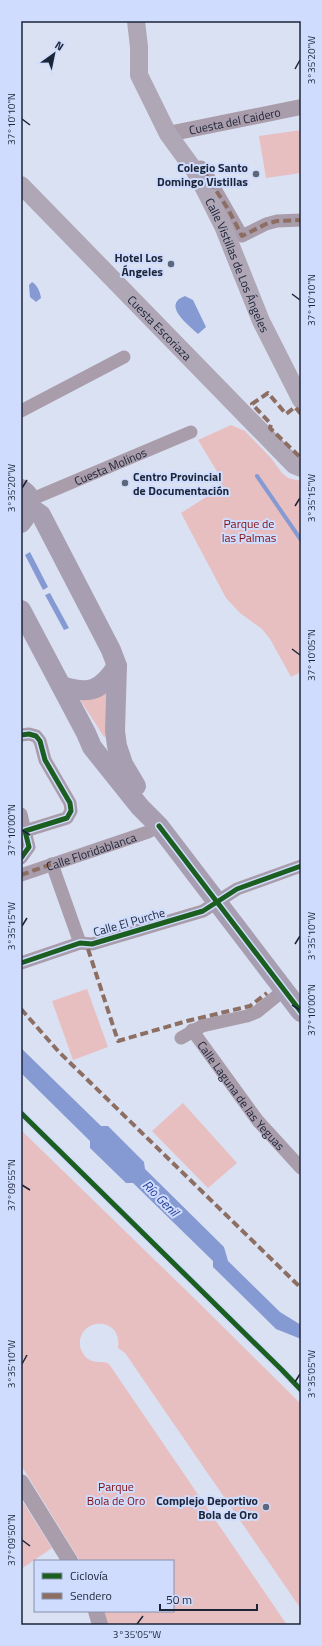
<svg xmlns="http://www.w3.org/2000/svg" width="322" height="1646" font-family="'Titillium Web',sans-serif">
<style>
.green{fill:#e7bfc1}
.water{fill:#859ad3}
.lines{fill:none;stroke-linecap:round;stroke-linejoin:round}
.stream{stroke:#859ad3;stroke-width:4}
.minor{stroke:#a99cab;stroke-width:13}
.tertiary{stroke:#a99cab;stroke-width:16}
.secondary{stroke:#afa6b6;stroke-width:18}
.primary{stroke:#a89eb1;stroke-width:20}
.quiet{stroke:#8d6e63;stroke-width:4;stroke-dasharray:8 4;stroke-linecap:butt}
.cycleway-casing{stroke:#cfdcfd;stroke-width:8}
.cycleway{stroke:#1b5e20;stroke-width:5}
.ticks{fill:none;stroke:#1c2438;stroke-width:1.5}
.poi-dot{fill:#5e6679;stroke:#cfdcfd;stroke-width:1.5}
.labels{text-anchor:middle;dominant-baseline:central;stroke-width:4;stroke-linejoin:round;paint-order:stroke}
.street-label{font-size:12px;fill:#1c2438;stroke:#cfdcfd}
.poi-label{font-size:12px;font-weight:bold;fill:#1c2438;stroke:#cfdcfd;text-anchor:end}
.park-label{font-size:12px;fill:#800d0e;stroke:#cfdcfd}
.water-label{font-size:13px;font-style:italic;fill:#253d95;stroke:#cfdcfd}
.neatline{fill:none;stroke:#1c2438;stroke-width:1.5}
.ticks-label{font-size:10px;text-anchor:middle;fill:#1c2438}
</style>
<rect width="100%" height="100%" fill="#dae1f2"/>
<g class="green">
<path d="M301,130V173L266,178L259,136Z"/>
<path d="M231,425L245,431L271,458L282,473L288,478L301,481V672L291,677L270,639L262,629L240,613L226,598L181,513L206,497L221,486V478L198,440Z"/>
<path d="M107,689L106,736L104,737L79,698Z"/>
<path d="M87,989L108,1047L73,1060L52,1001Z"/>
<path d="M183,1103L237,1163L208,1188L152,1131Z"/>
<path d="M21,1130L199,1303L301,1404V1609L125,1353L118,1348C123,1315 77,1317 80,1346C81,1351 84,1356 88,1359C95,1364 103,1360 109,1364L287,1625H108L104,1611H173V1561H80L21,1465Z"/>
<path d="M21,1499L52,1548L21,1569Z"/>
</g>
<g class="water">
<path d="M32,282C37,285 40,291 41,298L36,302L30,297L29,285Z"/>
<path d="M185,296L193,300L206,327L198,334C189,325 161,305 185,296Z"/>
<path d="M30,552L48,587L43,590L25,555Z"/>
<path d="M50,593L69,628L64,630L45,595Z"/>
<path d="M21,1048L101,1126H108L144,1162L145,1169L224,1247L228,1261L280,1312L301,1325V1339L276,1329L213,1267V1261L133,1183H126L90,1148V1141L21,1073Z"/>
</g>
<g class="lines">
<path class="stream" d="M257,476L301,540"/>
<g class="minor">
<path d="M198,169L201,167L206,173L242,236L266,224L277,221L301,220"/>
<path d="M21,411L124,357"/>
<path id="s1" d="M30,500L191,432"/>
<path d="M21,735L29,734L36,736L40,741L45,760L70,803L71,811L67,818L25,831L29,847L21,858"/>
<path d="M21,814L25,831"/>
<path d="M52,864L80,943"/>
<path id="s2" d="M21,875L148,832L159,826"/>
<path d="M21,963L80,943L92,944L203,911L237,889L301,866"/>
<path id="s3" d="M192,1030L258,1121L301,1168"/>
<path d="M181,1038L202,1026L247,1016L257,1012L284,990"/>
</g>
<g class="tertiary">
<path id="s4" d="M168,134L301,107"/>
<path d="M21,1482L70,1561"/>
<path d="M96,1611L100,1625"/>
</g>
<g class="secondary">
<path id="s5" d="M136,21L139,47V75L168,134L195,171L206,192L223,226L261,321L301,400"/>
<path id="s6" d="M21,185L294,465L301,468"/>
</g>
<g class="primary">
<path d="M21,489C36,498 30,512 21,523"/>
<path d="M31,508L41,515L111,650L117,666L115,731L117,746L123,764L136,786"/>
<path d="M21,610L86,733L92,747L140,807L159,826L301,1012"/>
<path d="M62,686C89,695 101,691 117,666"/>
</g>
<g class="quiet">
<path d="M195,171L201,167L228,209L242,236L266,224L277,221L301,220"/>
<path d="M301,414L295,407L286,414L268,393L252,404L271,424L270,428L301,458"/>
<path d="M21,875L52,864"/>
<path d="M88,949L118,1041L187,1021L250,1006L267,993"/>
<path d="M21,1009L59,1052L301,1288"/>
</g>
<defs>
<g id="cycleway">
<path d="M21,735L29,734L36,736L40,741L45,760L70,803L71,811L67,818L25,831L29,847L21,858"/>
<path d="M159,826L301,1012"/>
<path d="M21,963L80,943L92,944L203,911L237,889L301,866"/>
<path d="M21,1113L282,1370L301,1390"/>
</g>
</defs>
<use href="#cycleway" class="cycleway-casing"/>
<use href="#cycleway" class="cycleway"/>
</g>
<path class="ticks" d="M295,69L300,60M22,119L30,125M292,294L300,300M22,488L27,480M295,506L300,498M292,649L300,655M22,830L30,835M22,926L27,918M295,944L300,936M292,1005L300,1010M22,1185L30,1190M22,1364L27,1355M295,1382L300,1374M22,1540L30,1546M137,1624L143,1616"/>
<g class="poi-dot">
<circle cx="256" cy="174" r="4"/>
<circle cx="171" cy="264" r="4"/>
<circle cx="125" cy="483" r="4"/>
<circle cx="266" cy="1507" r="4"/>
</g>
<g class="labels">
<g class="street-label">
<text stroke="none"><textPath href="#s4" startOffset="68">Cuesta del Caidero</textPath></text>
<text stroke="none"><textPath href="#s5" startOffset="269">Calle Vistillas de Los Ángeles</textPath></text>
<text stroke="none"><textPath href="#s6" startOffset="199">Cuesta Escoriaza</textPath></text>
<text stroke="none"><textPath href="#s1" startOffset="87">Cuesta Molinos</textPath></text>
<text stroke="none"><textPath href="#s2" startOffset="74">Calle Floridablanca</textPath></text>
<text transform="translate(129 922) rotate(-16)">Calle El Purche</text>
<text stroke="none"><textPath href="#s3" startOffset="82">Calle Laguna de las Yeguas</textPath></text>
</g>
<g class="poi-label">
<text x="248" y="167">Colegio Santo<tspan x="248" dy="14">Domingo Vistillas</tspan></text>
<text x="163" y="257">Hotel Los<tspan x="163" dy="14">Ángeles</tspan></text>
<text x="133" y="476" text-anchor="start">Centro Provincial<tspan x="133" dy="14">de Documentación</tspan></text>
<text x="258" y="1500">Complejo Deportivo<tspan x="258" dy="14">Bola de Oro</tspan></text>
</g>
<g class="park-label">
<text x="249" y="523">Parque de<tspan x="249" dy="14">las Palmas</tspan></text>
<text x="116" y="1486">Parque<tspan x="116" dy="14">Bola de Oro</tspan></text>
</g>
<g class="water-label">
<text transform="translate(161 1198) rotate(45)">Río Genil</text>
</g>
</g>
<rect width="322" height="1646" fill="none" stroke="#cfdcfd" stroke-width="44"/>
<rect x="34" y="1560" width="140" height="52" fill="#cfdcfd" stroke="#8792ae"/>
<rect x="42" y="1573" width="20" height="6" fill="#1b5e20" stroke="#8792ae"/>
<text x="70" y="1580" font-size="12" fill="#1c2438">Ciclovía</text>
<rect x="42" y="1593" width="20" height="6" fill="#8d6e63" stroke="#8792ae"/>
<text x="70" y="1600" font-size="12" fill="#1c2438">Sendero</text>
<g transform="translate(54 54) rotate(33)" stroke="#cfdcfd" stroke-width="3" paint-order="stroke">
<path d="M0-3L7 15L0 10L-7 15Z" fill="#1c2438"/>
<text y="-6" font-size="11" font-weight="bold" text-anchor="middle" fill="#1c2438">N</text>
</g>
<path d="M160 1604v6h97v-6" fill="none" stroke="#1c2438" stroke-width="2"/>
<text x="166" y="1604" font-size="12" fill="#1c2438" stroke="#cfdcfd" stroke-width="3" paint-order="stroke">50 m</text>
<rect x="22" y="22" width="278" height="1602" class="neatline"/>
<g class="ticks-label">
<text transform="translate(311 60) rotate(-90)" y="4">3°35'20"W</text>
<text transform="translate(11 119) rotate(-90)" y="4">37°10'10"N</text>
<text transform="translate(311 300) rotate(-90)" y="4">37°10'10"N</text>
<text transform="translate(11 488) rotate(-90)" y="4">3°35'20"W</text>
<text transform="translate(311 498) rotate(-90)" y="4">3°35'15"W</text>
<text transform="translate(311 655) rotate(-90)" y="4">37°10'05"N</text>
<text transform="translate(11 830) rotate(-90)" y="4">37°10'00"N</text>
<text transform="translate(11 926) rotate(-90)" y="4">3°35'15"W</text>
<text transform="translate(311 936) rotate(-90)" y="4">3°35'10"W</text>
<text transform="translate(311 1010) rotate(-90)" y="4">37°10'00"N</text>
<text transform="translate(11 1185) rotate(-90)" y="4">37°09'55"N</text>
<text transform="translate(11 1364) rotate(-90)" y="4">3°35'10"W</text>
<text transform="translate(311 1374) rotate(-90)" y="4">3°35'05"W</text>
<text transform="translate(11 1540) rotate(-90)" y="4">37°09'50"N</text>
<text x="137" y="1638">3°35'05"W</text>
</g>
</svg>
